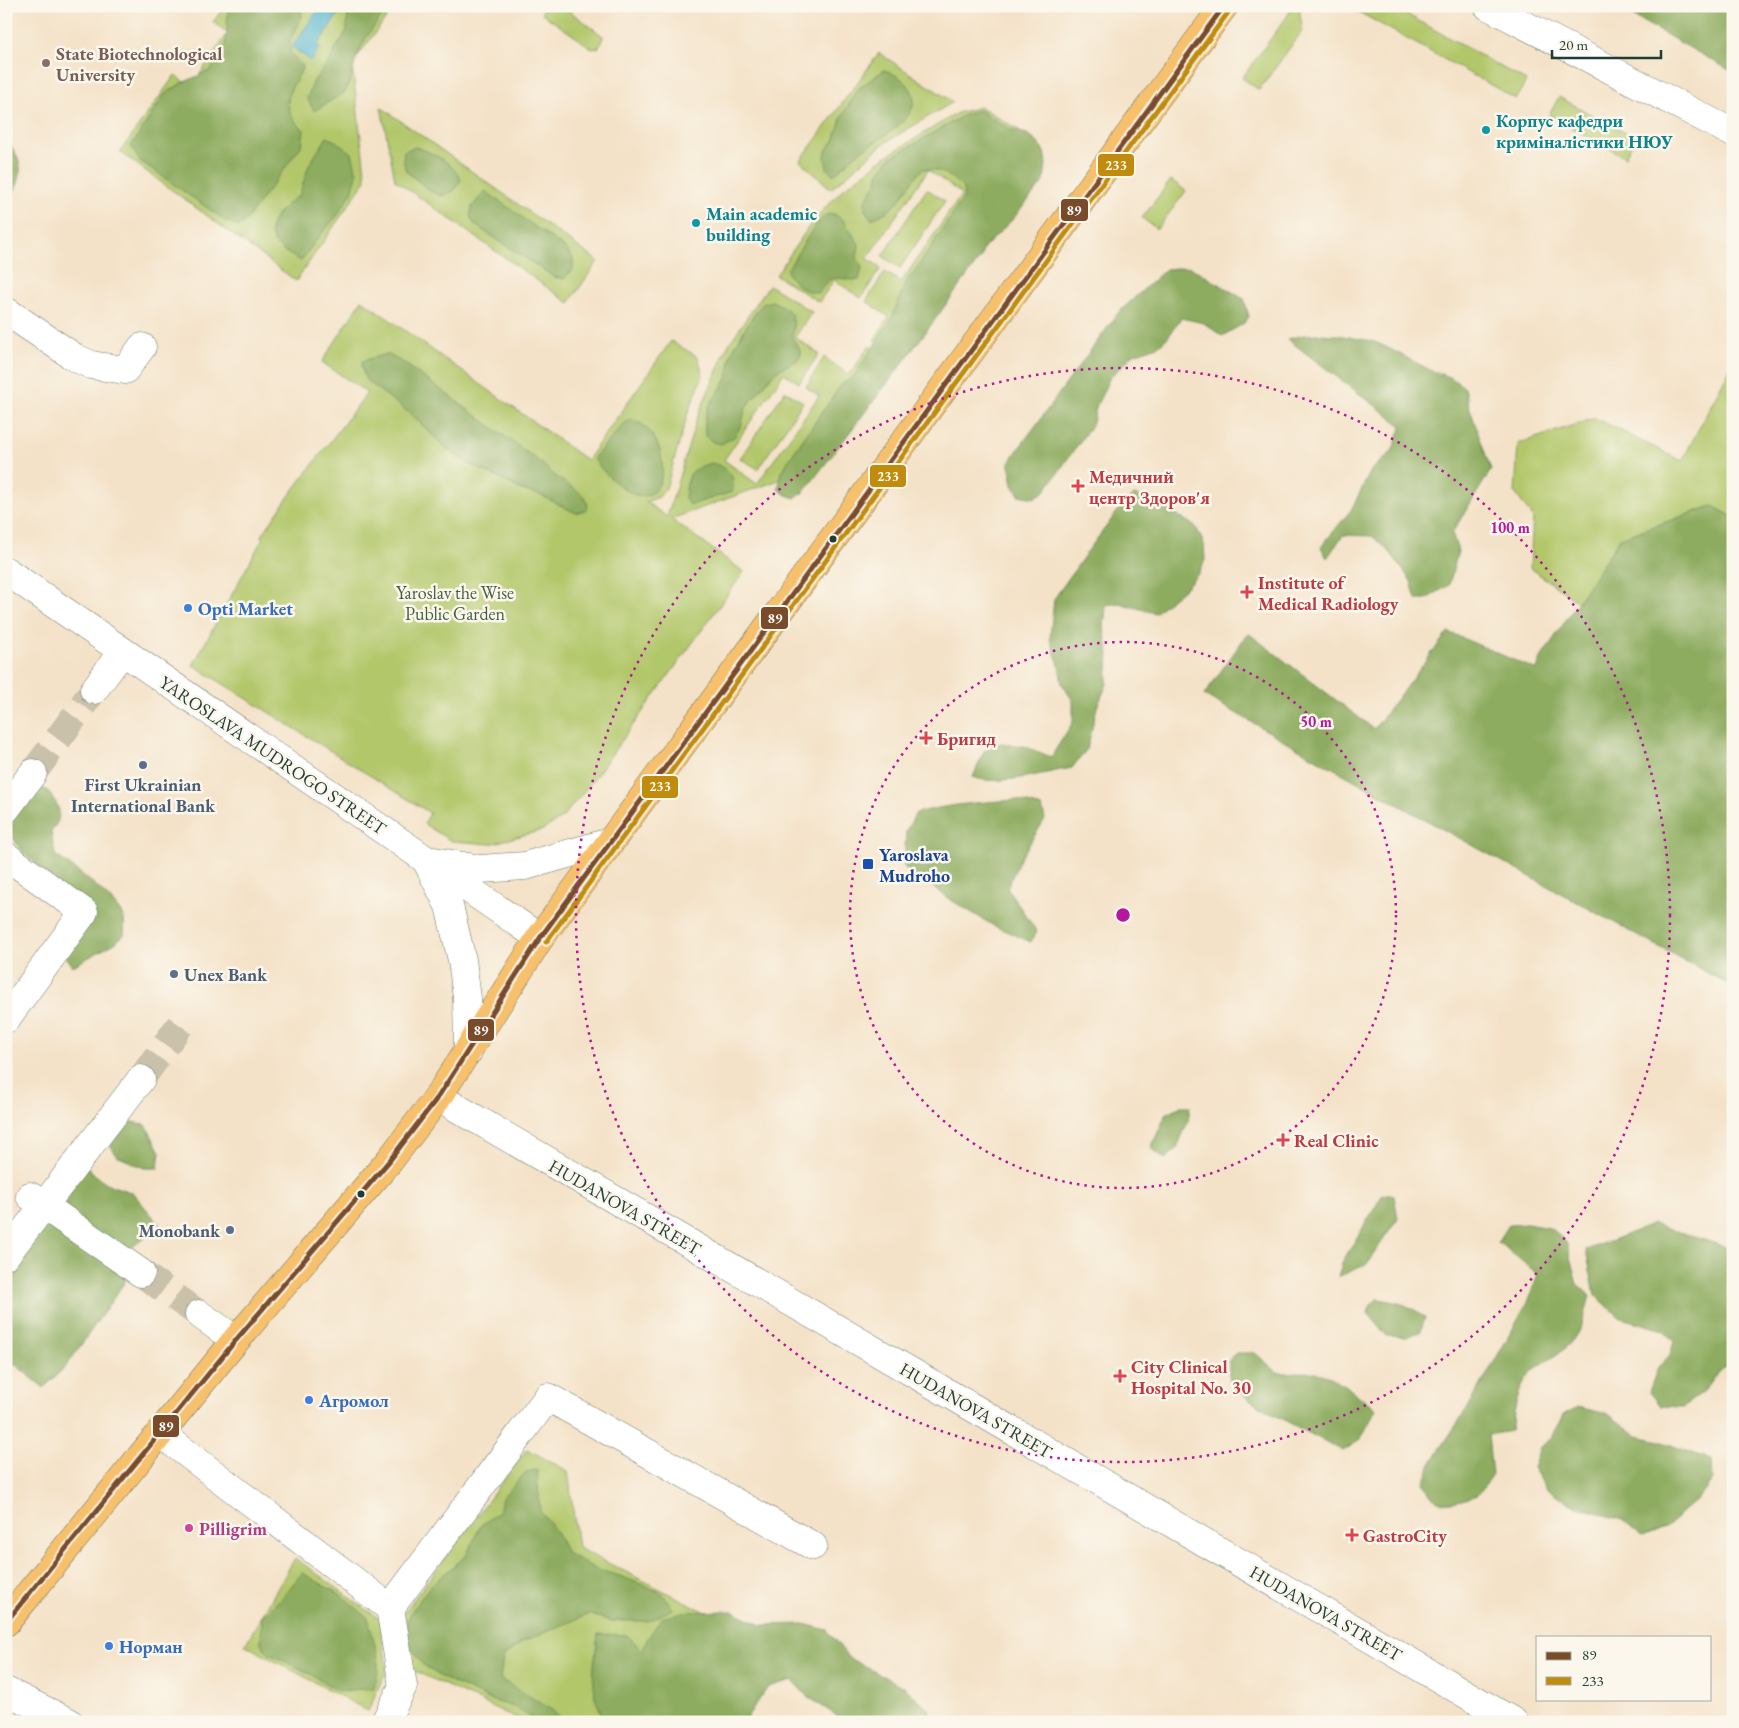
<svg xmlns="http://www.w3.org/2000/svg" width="1739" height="1728" font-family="'EB Garamond',serif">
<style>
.green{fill:#b2c76b;stroke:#688250}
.forest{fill:#8dac5f;stroke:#56744a}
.water{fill:#4eb2cd;stroke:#367880}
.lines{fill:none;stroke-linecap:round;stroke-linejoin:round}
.minor-tunnel{stroke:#c9c1aa;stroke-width:28;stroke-dasharray:28 14;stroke-linecap:butt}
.minor-casing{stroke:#6a7768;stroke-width:29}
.major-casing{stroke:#6a7768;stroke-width:29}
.minor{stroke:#fff;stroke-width:28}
.major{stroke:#f7c06c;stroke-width:28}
.bus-1-casing{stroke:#fbf7ec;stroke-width:9}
.bus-2-casing{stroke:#fbf7ec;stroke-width:9}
.bus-1{stroke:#7a4b2a;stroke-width:5}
.bus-2{stroke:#c18c0d;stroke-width:5}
.ring{fill:none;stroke:#b5179e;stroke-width:2.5;stroke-dasharray:2.5 5}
.education-dot{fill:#8d6e63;stroke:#fbf7ec;stroke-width:2}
.culture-dot{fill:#0f9aa8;stroke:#fbf7ec;stroke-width:2}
.health-dot{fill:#e0444e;stroke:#fbf7ec;stroke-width:2}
.bus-dot{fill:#1f3d34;stroke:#fbf7ec;stroke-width:2}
.shop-dot{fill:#3f7fe0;stroke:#fbf7ec;stroke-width:2}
.service-dot{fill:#5c6f8a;stroke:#fbf7ec;stroke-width:2}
.transit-dot{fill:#1a4fb4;stroke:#fbf7ec;stroke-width:2}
.hotel-dot{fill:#d1479c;stroke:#fbf7ec;stroke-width:2}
.labels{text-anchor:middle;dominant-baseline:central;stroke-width:5;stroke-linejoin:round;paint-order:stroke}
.education-label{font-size:18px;font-weight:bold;fill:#785e54;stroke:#fbf7ec;text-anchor:start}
.culture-label{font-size:18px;font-weight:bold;fill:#0d838f;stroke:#fbf7ec;text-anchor:start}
.health-label{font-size:18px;font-weight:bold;fill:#be3a42;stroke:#fbf7ec;text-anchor:start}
.park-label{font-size:18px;fill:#446042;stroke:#fbf7ec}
.shop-label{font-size:18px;font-weight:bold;fill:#366cbe;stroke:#fbf7ec;text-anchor:start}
.street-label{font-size:18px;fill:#1f3d34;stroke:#fbf7ec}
.service-label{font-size:18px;font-weight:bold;fill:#4e5e75;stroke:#fbf7ec}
.transit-label{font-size:18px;font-weight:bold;fill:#164399;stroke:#fbf7ec;text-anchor:start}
.hotel-label{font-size:18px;font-weight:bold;fill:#b23c85;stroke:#fbf7ec;text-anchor:start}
.centre{fill:#b5179e;stroke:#fbf7ec;stroke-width:2.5}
.ring-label{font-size:15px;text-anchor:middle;font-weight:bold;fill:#b5179e;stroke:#fbf7ec;stroke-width:5;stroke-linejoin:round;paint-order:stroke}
.line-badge{stroke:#fbf7ec;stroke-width:2}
.badge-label{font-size:14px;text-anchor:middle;font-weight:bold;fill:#fff}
</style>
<rect width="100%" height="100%" fill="#fbf7ec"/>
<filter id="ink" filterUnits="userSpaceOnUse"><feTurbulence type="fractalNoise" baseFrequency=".02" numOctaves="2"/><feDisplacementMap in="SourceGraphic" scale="10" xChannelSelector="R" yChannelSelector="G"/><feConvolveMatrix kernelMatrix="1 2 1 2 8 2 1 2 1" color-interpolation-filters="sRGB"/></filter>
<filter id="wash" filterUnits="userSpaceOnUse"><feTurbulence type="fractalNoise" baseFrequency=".0096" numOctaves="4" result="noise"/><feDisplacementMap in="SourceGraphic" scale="20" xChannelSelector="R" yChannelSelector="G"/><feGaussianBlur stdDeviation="1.12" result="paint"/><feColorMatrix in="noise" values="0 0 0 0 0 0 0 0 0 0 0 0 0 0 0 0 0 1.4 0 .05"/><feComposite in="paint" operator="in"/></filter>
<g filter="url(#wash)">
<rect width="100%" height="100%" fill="#f4e2c8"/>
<g class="green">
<path d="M225,6H395L352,64L366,180L296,281L120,152L175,75L191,87L228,33L213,22Z"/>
<path d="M543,6H563L603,36L602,42L598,48L593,49L547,17L542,13Z"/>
<path d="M1293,6H1300V15L1303,30L1259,90L1242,78L1286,18Z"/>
<path d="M1354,6H1392L1526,81L1516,99L1355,10Z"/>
<path d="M879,53L953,102L883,144L831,189L800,161Z"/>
<path d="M1559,97L1635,138L1625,157L1549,115Z"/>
<path d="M381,107L598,261L569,303L395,180Z"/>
<path d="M981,107L1020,131L879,343L874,340L889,317L866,301L885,272L901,282L962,194L928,170L867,258L881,268L861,298L834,280L819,302L776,275L812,222L843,189L885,157L957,113Z"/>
<path d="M1171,180L1186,191L1157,229L1142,218Z"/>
<path d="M927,189L945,201L900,268L882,256Z"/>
<path d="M769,285L812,312L795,337L819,354L799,383L784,373L724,460L757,484L819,396L806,387L824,357L849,375L869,346L874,350L790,476L671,519L744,572L593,780L563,817L543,830L490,844L451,841L424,824L430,813L193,665L263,538L261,537L286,500L367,393L322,362L362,300L587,460L671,341L698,357L703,375L687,416L666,488L659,497L646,502L667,517L697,418L727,347Z"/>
<path d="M1733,363V517L1712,506L1621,538L1578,602L1530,568L1533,518L1515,493L1518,444L1595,418L1682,461Z"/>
<path d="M785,391L803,402L758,469L740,458Z"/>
<path d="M527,1449L568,1471L578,1548L782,1650L743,1722H525L406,1667L397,1622Z"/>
<path d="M295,1558L380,1619L387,1669L368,1711L245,1645Z"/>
</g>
<g class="forest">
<path d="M231,6H300L302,17L290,41L291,54L303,66C300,76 291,86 289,95C286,110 293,121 304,130L302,145L247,219L238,227L226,221L139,160L131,146L165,94L180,84L211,70L226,44L228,10Z"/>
<path d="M348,6H389L365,39L356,59L350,81L345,92L314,111L307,98L315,79L328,63L347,30Z"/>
<path d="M1615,6H1733V72Z"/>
<path d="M884,70C895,74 905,79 911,90C926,118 875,140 857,154C849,161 841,168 834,175L827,169L825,156L827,149L834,141L842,116L859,88Z"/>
<path d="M979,110L1011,130L1027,134L1038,143L1044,152L1046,163L1044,181L1012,220L983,249L981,257L905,360L803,493L795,498L786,495L778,489L782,472L788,461L841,385L853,377L870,352L892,317L907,280L919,265L964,197V189C950,175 943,169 923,169C903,188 901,210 871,219L865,210V201L877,182L878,174L890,158L964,115Z"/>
<path d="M327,137L337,142L352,153L357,175L352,192L336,217L321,234L301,261C292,256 282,251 275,243C261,224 285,204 299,196L309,165Z"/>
<path d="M6,139C26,165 24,178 6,204Z"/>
<path d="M416,147C433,153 454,163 461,180L454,191L442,196L430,191L406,171L403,159L404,151Z"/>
<path d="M485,191L565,248L573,258V269L564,279L554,277L475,225L470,216L472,207Z"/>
<path d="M834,214L843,220L859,244L857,258L862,267L859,280C837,280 832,271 819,293C806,293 790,283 787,270C796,258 814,222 826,215C829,214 831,214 834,214Z"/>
<path d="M1190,267L1244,299L1249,317L1243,324L1222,336L1204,323L1181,318L1167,338L1158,346L1134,354L1110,377L1096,407L1093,423L1045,491L1034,498L1019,495L1013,485L1009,462L1118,313L1166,269Z"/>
<path d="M771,301C793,309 796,316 792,338L799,348L801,355L798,360L776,371L746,407L741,426L734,437L721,444L713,442L705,436C703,404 712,405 726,380C730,372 728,361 732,353C735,344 756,309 763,304C766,303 768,302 771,301Z"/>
<path d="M1318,334L1337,335L1372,341L1386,347L1430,370L1450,377L1465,388L1469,406L1491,470L1452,533L1458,551L1449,585L1426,599H1416L1411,581L1390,552L1372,536L1343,535L1327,558L1321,547L1351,510L1372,469L1392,452L1402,426L1287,339L1304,335Z"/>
<path d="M387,354L404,363L540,462C548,469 554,476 562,481C572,488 591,495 587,510L576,513L542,496L522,490L466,462L448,450L413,416L366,380L362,369V361Z"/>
<path d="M630,419C677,431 672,526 620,486C610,478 600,469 594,458L624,424Z"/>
<path d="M711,463C726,466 738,476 732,492L690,505L685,498C688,474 688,470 711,463Z"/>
<path d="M1134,495L1155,501L1196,527L1204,544L1205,560L1198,574L1185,588L1155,613L1119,603L1106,605L1104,628L1109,654L1107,684L1097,707L1087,749L1072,768C1047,772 995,787 973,777L984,751L1001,743L1024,746L1051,757L1073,722V701L1062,684L1059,665L1050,639L1054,599L1090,548L1121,507Z"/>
<path d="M1713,506L1733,517V987L1391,801L1204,695L1248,633L1374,729L1448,632L1537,670L1541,658L1620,538Z"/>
<path d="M31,783L47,790L56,803L59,810L58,821L51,832L55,855C71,865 120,902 124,919C125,924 124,931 124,935L115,943L73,966L50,936L62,920L68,893L22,851L13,838L10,819Z"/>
<path d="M1017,800L1042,807L1045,819L1020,859L1007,888L1037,932L1031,942L994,926L951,900L904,867L906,831L916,813C950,804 983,802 1017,800Z"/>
<path d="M1181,1106H1190L1188,1121L1176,1150L1165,1159L1151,1148L1166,1114Z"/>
<path d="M123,1120L146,1125L160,1152L158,1168H144L117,1156L109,1143Z"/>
<path d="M73,1148L91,1172L110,1185L133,1193L160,1225L130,1249L124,1283L67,1365L44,1388L16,1365L6,1360V1237Z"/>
<path d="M1383,1194L1394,1196L1398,1218L1367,1264L1338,1277L1343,1261Z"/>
<path d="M1527,1224L1550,1228L1566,1242L1577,1284L1590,1295C1585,1315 1581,1335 1564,1349C1552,1359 1534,1366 1525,1380C1516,1396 1514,1413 1511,1431L1488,1435L1492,1475L1478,1495C1465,1499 1443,1508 1432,1497C1429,1494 1427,1488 1424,1483L1433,1460L1472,1401L1529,1300L1538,1274L1498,1242L1509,1225Z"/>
<path d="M1654,1224L1733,1249V1362L1720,1370L1704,1391L1683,1407L1660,1406L1649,1392L1658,1367L1669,1357L1674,1342L1664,1330L1621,1318L1595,1295L1586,1250Z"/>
<path d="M1377,1299C1398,1302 1408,1304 1425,1317L1421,1331L1407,1337L1387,1336L1368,1313L1370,1306Z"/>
<path d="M1237,1353H1255L1278,1373C1294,1373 1313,1370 1328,1376C1346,1384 1361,1398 1376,1410L1360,1440L1343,1451C1322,1439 1241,1401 1231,1383C1228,1376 1229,1368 1229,1360Z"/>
<path d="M1577,1407L1608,1414L1638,1436L1660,1441L1711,1460L1712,1480L1698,1499L1665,1527L1643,1536L1622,1520L1575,1506L1547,1489L1533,1468L1540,1447L1551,1439L1564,1415Z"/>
<path d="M537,1470L540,1511L555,1530L567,1553L595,1569L623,1577L662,1593L673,1609L649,1621H610L589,1614L522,1642L503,1657L500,1679L552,1710L560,1718V1722H538L514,1707L491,1700L443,1678L424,1666L412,1650L408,1639L407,1621L413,1609L431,1585L466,1556L481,1525L499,1512L502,1498L526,1472Z"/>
<path d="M302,1573L341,1595L368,1618L378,1657V1671L374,1688L338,1691L313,1675L268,1653L261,1643L262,1616L282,1598Z"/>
<path d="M733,1611L762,1625L804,1624L827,1630L849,1658L904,1687L929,1709L932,1722H846L807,1696L792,1680L768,1687L744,1722H605L595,1698L593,1674L598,1634L627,1635L642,1650L648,1638L662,1618L683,1612Z"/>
</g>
<path class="water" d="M319,6H333L340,11L317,46L320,48L311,61L292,47L320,7Z"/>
</g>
<g filter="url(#ink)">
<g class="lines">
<g class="minor-tunnel">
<path d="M33,773L94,690"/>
<path d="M141,1079L180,1025"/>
<path d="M141,1273L199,1314"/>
</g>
<defs>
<g id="minor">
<path d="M1488,6L1733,133"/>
<path d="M6,311L74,357L91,365L125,370L142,347"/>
<path d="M6,571L540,938"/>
<path d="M94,690L122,652"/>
<path d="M6,809L33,773"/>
<path d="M6,856L84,912L6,1019"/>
<path d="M426,860L449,906L462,960L467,998L468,1052"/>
<path d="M434,861L480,869L525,866L610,842"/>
<path d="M438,1097L1514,1722"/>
<path d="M30,1196L141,1273"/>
<path d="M6,1255L141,1079"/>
<path d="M199,1314L236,1340"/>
<path d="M160,1433L390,1608"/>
<path d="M6,1691L69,1722"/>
<path d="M385,1722L403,1686L390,1608L548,1397L813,1546"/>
</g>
<path id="major" d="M6,1622L236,1340L390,1160L438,1097L540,938L1224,6"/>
</defs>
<use href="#minor" class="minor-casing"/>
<use href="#major" class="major-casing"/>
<use href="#minor" class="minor"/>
<use href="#major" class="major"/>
<defs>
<path id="bus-1" d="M6,1622L236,1340L390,1160L438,1097L540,938L1224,6"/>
<path id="bus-2" d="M546,942L1230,10"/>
</defs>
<use href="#bus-1" class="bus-1-casing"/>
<use href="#bus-2" class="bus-2-casing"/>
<use href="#bus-1" class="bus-1"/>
<use href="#bus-2" class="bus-2"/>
</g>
</g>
<g class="ring">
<circle cx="1123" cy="915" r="273"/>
<circle cx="1123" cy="915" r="547"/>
</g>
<circle class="education-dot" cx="46" cy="63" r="5"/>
<g class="culture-dot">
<circle cx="1486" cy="130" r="5"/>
<circle cx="696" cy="223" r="5"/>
</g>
<g class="health-dot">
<path d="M1075.5 478.5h5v5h5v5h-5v5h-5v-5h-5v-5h5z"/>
<path d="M1244.5 584.5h5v5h5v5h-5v5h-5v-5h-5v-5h5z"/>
<path d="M923.5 730.5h5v5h5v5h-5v5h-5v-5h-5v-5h5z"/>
<path d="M1280.5 1132.5h5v5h5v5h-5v5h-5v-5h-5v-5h5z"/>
<path d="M1117.5 1368.5h5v5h5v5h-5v5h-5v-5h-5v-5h5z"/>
<path d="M1349.5 1527.5h5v5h5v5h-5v5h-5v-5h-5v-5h5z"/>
</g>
<g class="bus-dot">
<circle cx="833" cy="539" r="4.5"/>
<circle cx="361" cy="1194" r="4.5"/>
</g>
<g class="shop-dot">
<circle cx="188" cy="608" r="5"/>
<circle cx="309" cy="1400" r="5"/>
<circle cx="109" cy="1646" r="5"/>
</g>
<g class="service-dot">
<circle cx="143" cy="765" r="5"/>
<circle cx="174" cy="974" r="5"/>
<circle cx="230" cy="1230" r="5"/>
</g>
<rect class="transit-dot" x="862" y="858" width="12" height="12" rx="2.5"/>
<circle class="hotel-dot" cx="189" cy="1528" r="5"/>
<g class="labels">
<g class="education-label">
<text x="56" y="53">State Biotechnological<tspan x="56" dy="21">University</tspan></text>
</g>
<g class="culture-label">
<text x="1496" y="120">Корпус кафедри<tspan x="1496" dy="21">криміналістики НЮУ</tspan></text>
<text x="706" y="213">Main academic<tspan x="706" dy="21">building</tspan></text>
</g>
<g class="health-label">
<text x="1089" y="476">Медичний<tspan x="1089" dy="21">центр Здоров'я</tspan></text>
<text x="1258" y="582">Institute of<tspan x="1258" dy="21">Medical Radiology</tspan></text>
<text x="937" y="738">Бригид</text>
<text x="1294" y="1140">Real Clinic</text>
<text x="1131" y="1366">City Clinical<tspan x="1131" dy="21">Hospital No. 30</tspan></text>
<text x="1363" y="1535">GastroCity</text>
</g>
<g class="park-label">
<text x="455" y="592">Yaroslav the Wise<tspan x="455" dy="21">Public Garden</tspan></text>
</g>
<g class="shop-label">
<text x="198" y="608">Opti Market</text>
<text x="319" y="1400">Агромол</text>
<text x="119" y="1646">Норман</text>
</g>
<g class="street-label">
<text transform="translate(273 755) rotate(34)">YAROSLAVA MUDROGO STREET</text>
<text transform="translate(625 1207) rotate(30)">HUDANOVA STREET</text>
<text transform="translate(976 1410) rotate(30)">HUDANOVA STREET</text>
<text transform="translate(1326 1613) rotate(30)">HUDANOVA STREET</text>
</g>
<g class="service-label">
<text x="143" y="784">First Ukrainian<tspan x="143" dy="21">International Bank</tspan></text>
<text x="184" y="974" text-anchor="start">Unex Bank</text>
<text x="220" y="1230" text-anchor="end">Monobank</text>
</g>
<g class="transit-label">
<text x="879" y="854">Yaroslava<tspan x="879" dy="21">Mudroho</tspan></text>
</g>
<g class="hotel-label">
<text x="199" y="1528">Pilligrim</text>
</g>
</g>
<circle cx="1123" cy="915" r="8" class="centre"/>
<g class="ring-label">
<text x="1510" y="533">100 m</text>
<text x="1316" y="727">50 m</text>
</g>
<g class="line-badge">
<rect x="1097" y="153" width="38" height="24" rx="5" fill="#c18c0d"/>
<rect x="1060" y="198" width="29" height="24" rx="5" fill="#7a4b2a"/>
<rect x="869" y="464" width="38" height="24" rx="5" fill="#c18c0d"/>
<rect x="760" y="606" width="29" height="24" rx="5" fill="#7a4b2a"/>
<rect x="641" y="775" width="38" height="24" rx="5" fill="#c18c0d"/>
<rect x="467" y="1018" width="28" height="24" rx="5" fill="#7a4b2a"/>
<rect x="152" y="1414" width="28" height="24" rx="5" fill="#7a4b2a"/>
</g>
<g class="badge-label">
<text x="1116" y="170">233</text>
<text x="1074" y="215">89</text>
<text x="888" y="481">233</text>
<text x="775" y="623">89</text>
<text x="660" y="791">233</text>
<text x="481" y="1035">89</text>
<text x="166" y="1431">89</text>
</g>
<rect width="1739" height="1728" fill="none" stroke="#fbf7ec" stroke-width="25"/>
<rect x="1536" y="1636" width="175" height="65" fill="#fbf7ec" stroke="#a3ada2"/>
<rect x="1546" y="1652" width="25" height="8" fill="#7a4b2a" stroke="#a3ada2"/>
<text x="1582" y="1660" font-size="15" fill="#1f3d34">89</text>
<rect x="1546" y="1677" width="25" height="8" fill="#c18c0d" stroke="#a3ada2"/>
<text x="1582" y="1686" font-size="15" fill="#1f3d34">233</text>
<path d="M1552 50v8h109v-8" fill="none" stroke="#1f3d34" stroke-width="2.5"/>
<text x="1559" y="50" font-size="15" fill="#1f3d34" stroke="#fbf7ec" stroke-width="4" paint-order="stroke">20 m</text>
</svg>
